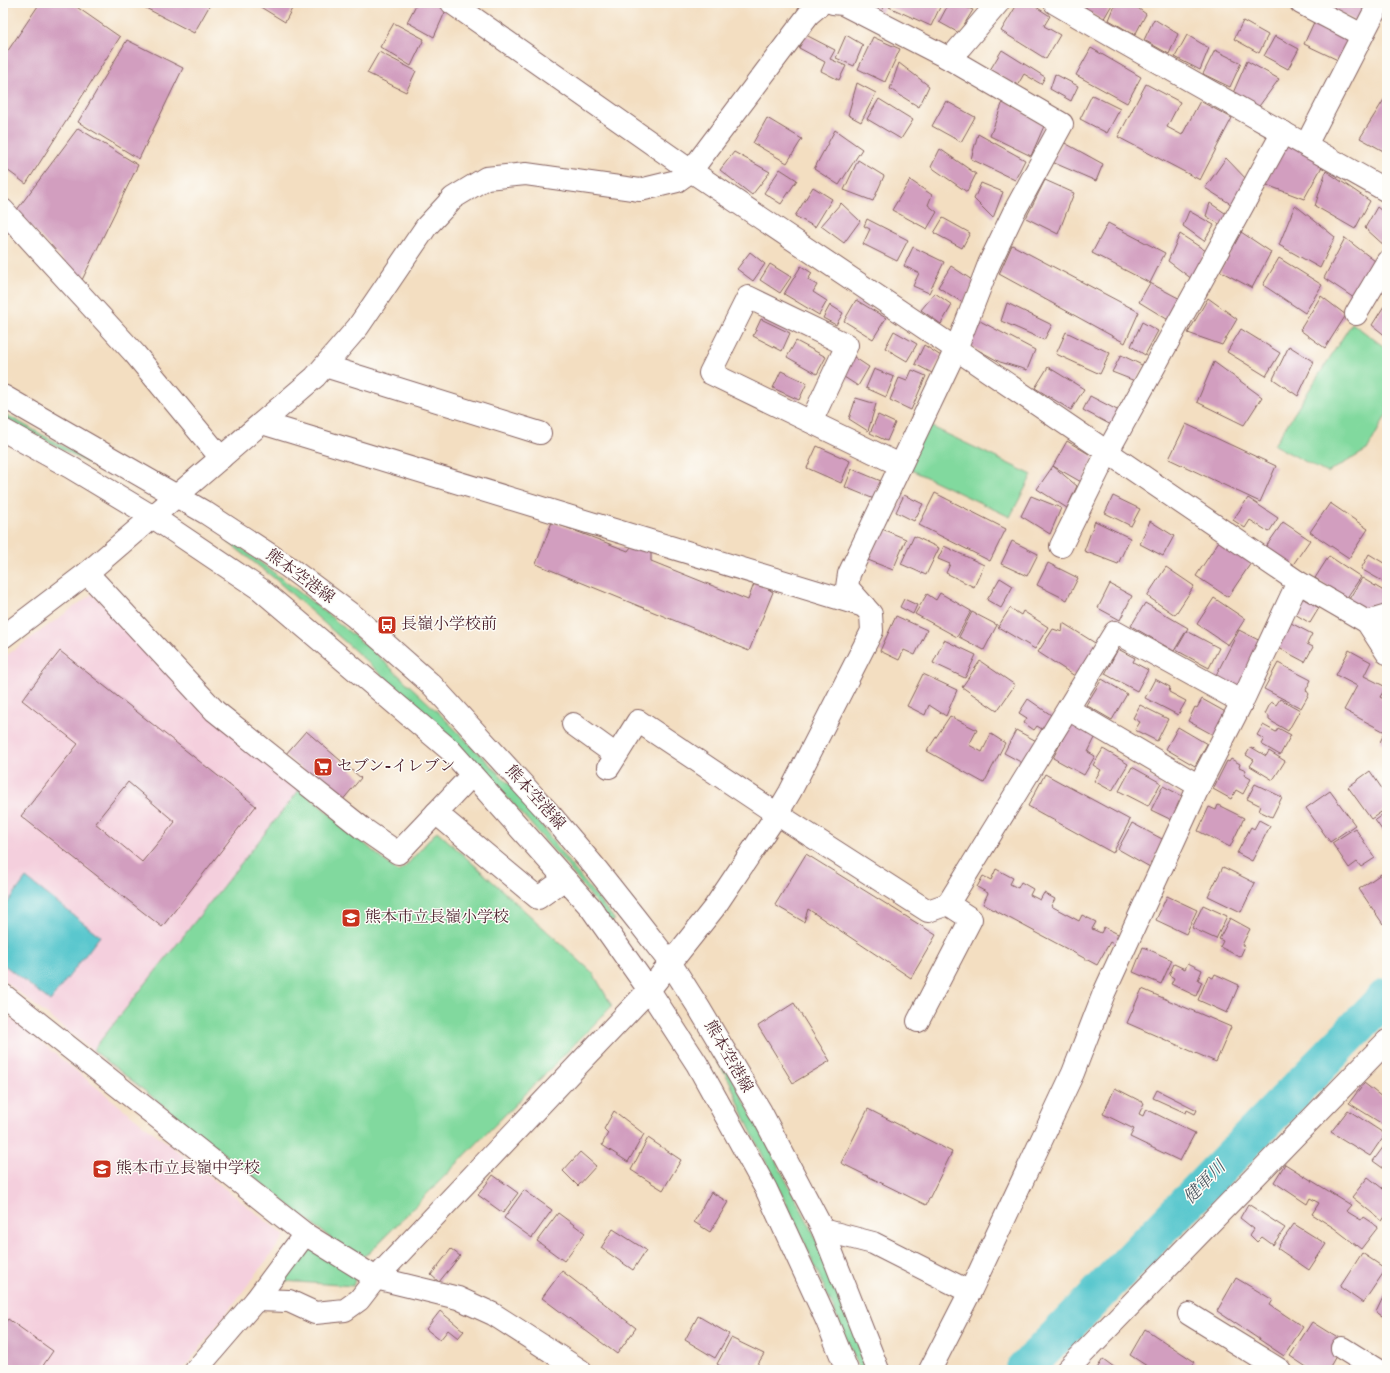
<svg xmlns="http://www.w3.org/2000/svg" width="1390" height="1373" font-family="'IM FELL English','Noto Serif JP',serif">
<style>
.built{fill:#f4cfdd;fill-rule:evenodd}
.green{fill:#81d99e;stroke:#667c64}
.water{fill:#5ac7ce;stroke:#52737c}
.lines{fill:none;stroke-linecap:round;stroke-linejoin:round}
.river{stroke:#5ac7ce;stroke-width:37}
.building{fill:#d29ebf;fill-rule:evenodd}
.minor-casing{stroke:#856260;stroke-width:24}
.major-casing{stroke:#856260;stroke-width:24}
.minor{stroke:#fff;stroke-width:22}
.major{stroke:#fff;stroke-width:22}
.labels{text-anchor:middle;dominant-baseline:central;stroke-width:3;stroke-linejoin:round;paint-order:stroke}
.street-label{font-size:16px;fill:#4a1f2b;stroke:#fdfcf7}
.poi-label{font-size:16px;fill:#4a1f2b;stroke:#fdfcf7;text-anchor:start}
.water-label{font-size:17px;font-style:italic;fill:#505a64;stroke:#fdfcf7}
</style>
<rect width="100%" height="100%" fill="#fdfcf7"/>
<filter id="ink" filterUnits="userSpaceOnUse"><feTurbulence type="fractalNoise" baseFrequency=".025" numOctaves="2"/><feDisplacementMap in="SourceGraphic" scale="8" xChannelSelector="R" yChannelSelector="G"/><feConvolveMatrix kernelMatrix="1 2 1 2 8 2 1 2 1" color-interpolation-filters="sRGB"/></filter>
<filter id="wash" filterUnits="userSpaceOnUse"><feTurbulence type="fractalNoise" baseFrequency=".012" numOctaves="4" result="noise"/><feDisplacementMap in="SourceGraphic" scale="16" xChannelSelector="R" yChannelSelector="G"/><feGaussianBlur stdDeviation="0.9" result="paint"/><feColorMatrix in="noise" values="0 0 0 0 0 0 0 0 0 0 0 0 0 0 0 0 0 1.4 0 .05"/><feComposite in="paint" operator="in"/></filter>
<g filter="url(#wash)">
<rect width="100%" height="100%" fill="#f3dec1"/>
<g class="built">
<path d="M92,594L300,789L398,872L405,867L437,831L593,973L612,1006L369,1253L357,1259L3,980V964L50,1001L27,878L3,909V849L5,846L3,844V658ZM60,652L256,806L162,927L21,816L78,744L22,700Z"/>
<path d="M128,782L175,822L142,862L95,823Z"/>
<path d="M3,1012L116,1103L285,1236L183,1370H40L53,1351L8,1319L4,1324L3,1323Z"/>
</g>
<g class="green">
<path d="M1352,323L1387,349V414L1367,450L1327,473L1274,445Z"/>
<path d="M3,413L88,460L87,463L3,417Z"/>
<path d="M926,424L1032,475L1010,517L905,467Z"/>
<path d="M230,539L325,612L376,654L441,715L518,793L566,859L615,920L611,922L563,861L509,799L433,721L274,578L228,542Z"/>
<path d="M300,789L398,872L405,867L437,831L593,973L612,1006L369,1253L357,1259L93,1050Z"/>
<path d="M698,1027L732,1078L811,1228L852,1325L866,1370H860L801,1234L748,1125L729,1080L696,1028Z"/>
<path d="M312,1244L356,1277L353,1286L283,1281Z"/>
</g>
<path class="water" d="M26,878L100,936L50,1001L3,964V909Z"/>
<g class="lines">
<path class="river" d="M1024,1370L1387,996"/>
</g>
<g id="blocks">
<g class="building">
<path d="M40,3H71L120,37L26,184L3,167V58Z"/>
<path d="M136,3H211L194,33Z"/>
<path d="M254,3H295L285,22Z"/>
<path d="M417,3H433L446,10L434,37L407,22Z"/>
<path d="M863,3H886L881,13Z"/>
<path d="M891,3H942L931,26L889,7Z"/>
<path d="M949,3H956L973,10L959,33L939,22Z"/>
<path d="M1018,3H1030L1050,16L1044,26L1060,35L1046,59L1001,31Z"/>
<path d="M1089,3H1113L1103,20L1084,10Z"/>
<path d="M1116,3H1131L1146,14L1135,35L1109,20Z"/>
<path d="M1320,3H1370L1358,22Z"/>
<path d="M1154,19L1178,34L1169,54L1144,40Z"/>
<path d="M1315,20L1353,37L1342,62L1304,44Z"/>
<path d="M1243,21L1268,35L1259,53L1234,39Z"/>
<path d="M394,23L424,39L411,66L380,47Z"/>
<path d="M806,35L835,50L830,59L846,66L839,80L821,71L825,62L799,48Z"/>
<path d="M846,35L863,45L854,66L836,58Z"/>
<path d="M1187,35L1209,48L1200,70L1175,57Z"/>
<path d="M1275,36L1299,49L1288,69L1264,56Z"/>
<path d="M873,37L900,49L885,82L858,69Z"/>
<path d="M127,40L183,68L139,159L78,122Z"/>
<path d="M1091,48L1141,77L1127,103L1076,75Z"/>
<path d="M1002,50L1045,77L1041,84L1024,74L1017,86L990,70Z"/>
<path d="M1215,50L1241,63L1230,87L1203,74Z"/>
<path d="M379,52L416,71L406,92L367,73Z"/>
<path d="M1247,61L1279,79L1257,109L1233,93Z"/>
<path d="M899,63L929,86L919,107L890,89Z"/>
<path d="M1055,74L1078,86L1071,101L1050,89Z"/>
<path d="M857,83L876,93L861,122L848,115Z"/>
<path d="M1146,84L1180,102L1167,127L1182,135L1200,101L1232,118L1200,180L1118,137Z"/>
<path d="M1092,95L1120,109L1107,133L1080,119Z"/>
<path d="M1385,98L1387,99V153L1360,138Z"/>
<path d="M879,99L913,120L901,139L867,119Z"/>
<path d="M1004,99L1044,126L1031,156L990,136Z"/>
<path d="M946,101L975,117L961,142L932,126Z"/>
<path d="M767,118L802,139L787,163L753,143Z"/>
<path d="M78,128L138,165L82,280L16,211Z"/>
<path d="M835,130L862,149L839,185L814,169Z"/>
<path d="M978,134L1025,160L1015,180L971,159Z"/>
<path d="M1286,141L1324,163L1304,199L1264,184Z"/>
<path d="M1063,142L1103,164L1096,181L1052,162Z"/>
<path d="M940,149L976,174L967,192L931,167Z"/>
<path d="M734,152L770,172L752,195L720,170Z"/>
<path d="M1226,158L1248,181L1234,206L1205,188Z"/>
<path d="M858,160L884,176L873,201L844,190Z"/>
<path d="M780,169L797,180L781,204L764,193Z"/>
<path d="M1326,171L1370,201L1355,229L1315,206Z"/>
<path d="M910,180L932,195L928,205L937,212L927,229L892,210Z"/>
<path d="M1045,180L1074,193L1058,234L1026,218Z"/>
<path d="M981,183L1003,192L993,218L974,199Z"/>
<path d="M813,187L832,199L815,227L795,216Z"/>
<path d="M841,203L860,221L844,243L821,226Z"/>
<path d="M1210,203L1231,217L1224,227L1206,216Z"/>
<path d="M1295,205L1335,237L1320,268L1279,245Z"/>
<path d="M1377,207L1387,215V248L1365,228Z"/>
<path d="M1189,211L1214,225L1204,241L1183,226Z"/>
<path d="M943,218L970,233L962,248L934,233Z"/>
<path d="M867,219L908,240L897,261L863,244L870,229L864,226Z"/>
<path d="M1108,223L1165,253L1150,283L1092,253Z"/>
<path d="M1241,232L1271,252L1252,288L1220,271Z"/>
<path d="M1180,234L1206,251L1192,279L1168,261Z"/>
<path d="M1345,238L1375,261L1357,300L1324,278Z"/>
<path d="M1012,245L1139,312L1125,343L999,274Z"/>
<path d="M913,247L944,262L929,293L913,286L919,273L904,266Z"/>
<path d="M750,252L765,264L753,281L737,269Z"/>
<path d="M1279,258L1322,285L1305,313L1263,285Z"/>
<path d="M770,264L791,277L780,293L760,280Z"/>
<path d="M801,266L812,273L808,280L817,285L813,292L827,301L819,315L784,294Z"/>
<path d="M951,266L975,282L963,303L938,287Z"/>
<path d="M1150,283L1184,301L1170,321L1139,302Z"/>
<path d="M935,293L952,305L941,324L921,310Z"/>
<path d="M1321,296L1346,315L1325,348L1300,330Z"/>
<path d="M1208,298L1237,319L1222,345L1188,333Z"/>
<path d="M856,300L886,318L873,339L844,321Z"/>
<path d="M1007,303L1052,325L1044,340L1001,321Z"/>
<path d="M830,305L843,313L836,325L823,318Z"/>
<path d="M1384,306L1387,308V337L1372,325Z"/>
<path d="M761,319L790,333L782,351L753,336Z"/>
<path d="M980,321L1035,350L1027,370L1000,362L967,344Z"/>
<path d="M1142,322L1158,331L1145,355L1131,346Z"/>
<path d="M1241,329L1280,353L1266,376L1227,352Z"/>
<path d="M894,331L917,344L907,361L885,348Z"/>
<path d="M1066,332L1110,353L1100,374L1056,354Z"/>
<path d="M796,341L826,357L817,374L787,357Z"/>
<path d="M924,345L941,356L932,373L915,364Z"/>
<path d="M1289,346L1314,362L1298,396L1273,379Z"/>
<path d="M851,355L869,367L858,386L841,375Z"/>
<path d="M1121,355L1144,366L1135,381L1112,372Z"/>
<path d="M1214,362L1262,397L1244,425L1197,402Z"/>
<path d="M1048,367L1084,389L1071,410L1035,388Z"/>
<path d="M874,369L894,377L886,397L866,388Z"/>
<path d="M912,370L926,376L911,410L890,400L899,378L907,381Z"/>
<path d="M781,371L807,383L799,400L773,388Z"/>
<path d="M1090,396L1121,412L1113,426L1083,410Z"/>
<path d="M856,398L876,404L868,431L849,419Z"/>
<path d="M878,415L895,423L887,441L870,433Z"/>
<path d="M1186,424L1276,466L1260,502L1169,459Z"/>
<path d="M1067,441L1094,457L1083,483L1053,466Z"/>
<path d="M817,446L850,461L841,483L807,468Z"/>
<path d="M1053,466L1077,486L1067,508L1037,489Z"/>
<path d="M852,469L881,481L874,499L845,487Z"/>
<path d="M935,493L1006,529L990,561L919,525Z"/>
<path d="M904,495L923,504L914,521L896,512Z"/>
<path d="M1031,496L1061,508L1050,534L1021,516Z"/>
<path d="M1113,496L1140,509L1131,526L1105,513Z"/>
<path d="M1248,498L1278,518L1269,532L1250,520L1245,528L1233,520Z"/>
<path d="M1330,503L1368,529L1349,558L1310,532Z"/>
<path d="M1095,521L1130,538L1118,564L1084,551Z"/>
<path d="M1150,521L1174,536L1163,556L1140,544Z"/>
<path d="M552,522L628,551L637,539L651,554V561L748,600L755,581L773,592L749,651L536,564Z"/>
<path d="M1283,522L1310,540L1292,566L1265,548Z"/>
<path d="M882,529L906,539L893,570L868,560Z"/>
<path d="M914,536L939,548L926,575L901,564Z"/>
<path d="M1221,538L1253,560L1228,597L1196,576Z"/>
<path d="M1012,541L1038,554L1027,576L1001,564Z"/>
<path d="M944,546L984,565L974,587L946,573L950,564L938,559Z"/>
<path d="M1369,554L1387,565V576L1384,582L1361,569Z"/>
<path d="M1329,556L1361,577L1346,599L1315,578Z"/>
<path d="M1048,563L1078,578L1067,600L1037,585Z"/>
<path d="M1166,567L1194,586L1175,615L1147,596Z"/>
<path d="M1000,578L1013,586L1001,608L987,600Z"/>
<path d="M1362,578L1387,593V613L1370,618L1346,604Z"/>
<path d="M1110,584L1132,596L1120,620L1098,608Z"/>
<path d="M940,593L971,611L957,637L915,614L927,594L936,600Z"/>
<path d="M1214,598L1245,619L1228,645L1197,624Z"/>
<path d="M1302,598L1319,608L1310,623L1293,613Z"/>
<path d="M904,599L917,605L913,614L900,607Z"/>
<path d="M1145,603L1188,628L1174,651L1131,626Z"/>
<path d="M1010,608L1021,615L1023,611L1048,627L1035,649L998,627Z"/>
<path d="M972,612L997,625L984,650L959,637Z"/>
<path d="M896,616L927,630L915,655L904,650L899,660L880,651Z"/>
<path d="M1289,622L1312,634L1307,644L1313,647L1305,662L1275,646Z"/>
<path d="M1063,623L1100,646L1078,678L1038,652L1053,629L1062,632Z"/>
<path d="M1239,630L1266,644L1241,693L1214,679Z"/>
<path d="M1187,631L1219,648L1209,668L1176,650Z"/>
<path d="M944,640L976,655L965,678L933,663Z"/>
<path d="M1118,649L1135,658L1133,662L1148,670L1137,691L1105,674Z"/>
<path d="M1349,650L1371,662L1364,676L1386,687L1380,697L1387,701V745L1380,742L1385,732L1344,710L1357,686L1336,675Z"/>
<path d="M60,651L256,806L162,927L21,816L78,744L22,700ZM128,782L175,822L142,862L95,823Z"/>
<path d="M980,661L1015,685L997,711L962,687Z"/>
<path d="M1278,663L1311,680L1306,690L1309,694L1301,708L1264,689Z"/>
<path d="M923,674L957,690L946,716L929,705L925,715L907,706Z"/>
<path d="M1102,679L1127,694L1112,720L1086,705Z"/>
<path d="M1155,679L1170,687L1169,692L1186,701L1178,715L1145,698Z"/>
<path d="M1028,699L1054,717L1045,731L1037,726L1034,730L1024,723L1027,718L1019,713Z"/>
<path d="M1202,699L1229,714L1217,737L1188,721L1195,707L1197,708Z"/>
<path d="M1280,699L1300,710L1288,731L1269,720V716L1265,714L1271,702L1276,705Z"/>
<path d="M1140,705L1168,719L1157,741L1135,730L1140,722L1133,718Z"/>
<path d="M950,716L977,730L969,745L982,752L991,734L1005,743L984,783L927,751Z"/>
<path d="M1071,723L1096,736L1088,752L1095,756L1084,775L1053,758Z"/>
<path d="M1263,725L1276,732L1278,728L1291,735L1280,755L1261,744L1264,739L1257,735Z"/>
<path d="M1178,727L1207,744L1195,766L1166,749Z"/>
<path d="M1016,730L1042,744L1030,767L1004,753Z"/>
<path d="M306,731L361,778L341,802L285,755Z"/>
<path d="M1251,747L1266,756L1269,751L1285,761L1273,780L1250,766L1254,760L1246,755Z"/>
<path d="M1103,749L1128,764L1112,791L1094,781L1101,770L1093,765Z"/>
<path d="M1231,759L1240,764L1239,767L1246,770L1244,775L1251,779L1243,794L1236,790L1231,799L1213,789L1227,761L1229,762Z"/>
<path d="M1132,767L1161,783L1148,806L1119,791Z"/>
<path d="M1370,771L1387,796V808L1371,819L1348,787Z"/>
<path d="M1045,774L1130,820L1113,853L1028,806Z"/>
<path d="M1255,784L1282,797L1272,817L1259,811L1261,806L1247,799Z"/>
<path d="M1163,786L1182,796L1179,803L1186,807L1178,823L1151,810Z"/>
<path d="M1330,791L1355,825L1330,842L1306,808Z"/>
<path d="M1218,805L1244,818L1230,847L1198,831L1209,807L1216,810Z"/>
<path d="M1387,811V837L1375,820Z"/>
<path d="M1259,820L1270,826L1252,861L1237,853L1251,827L1254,829Z"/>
<path d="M1132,823L1164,840L1150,867L1118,849Z"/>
<path d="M1355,828L1375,858L1361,867L1357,862L1349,868L1332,843Z"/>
<path d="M806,854L936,935L911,978L808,909L804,922L775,905Z"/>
<path d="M1223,867L1255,883L1241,912L1208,896Z"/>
<path d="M996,869L1013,878L1010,884L1018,888L1021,882L1033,889L1030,895L1040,900L1044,893L1055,899L1051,906L1079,921L1082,915L1096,922L1092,929L1101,933L1104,927L1120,935L1115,945L1110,942L1097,965L983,904L988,893L977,887L983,876L991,880Z"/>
<path d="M1381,874L1385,880L1387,879V921L1383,924L1359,889Z"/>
<path d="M1167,896L1197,910L1186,934L1156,920Z"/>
<path d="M1203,905L1227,916L1216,939L1192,928Z"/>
<path d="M1230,918L1250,929L1242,945L1245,946L1240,957L1220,947L1223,941L1219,939Z"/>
<path d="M1143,947L1172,960L1161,984L1133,972Z"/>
<path d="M1188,963L1202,970L1198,980L1202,982L1196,996L1171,984L1174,978L1169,975L1174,964L1185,969Z"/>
<path d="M1215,974L1239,985L1227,1013L1198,1000L1208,976L1213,978Z"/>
<path d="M1142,989L1231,1027L1216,1062L1127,1023Z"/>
<path d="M794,1003L830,1061L793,1083L758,1026Z"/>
<path d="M1364,1083L1387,1101V1122L1384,1125L1349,1103Z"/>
<path d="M1115,1088L1144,1103L1139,1114L1143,1116L1146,1109L1195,1133L1180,1161L1130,1137L1134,1129L1103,1114Z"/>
<path d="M1157,1090L1197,1110L1195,1114L1187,1110L1186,1113L1153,1098Z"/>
<path d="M868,1109L952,1152L926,1205L841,1163Z"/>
<path d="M1348,1110L1385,1134L1370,1156L1331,1132Z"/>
<path d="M614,1111L644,1134L628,1162L602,1145L608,1133L604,1129Z"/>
<path d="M648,1138L681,1160L663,1190L631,1170Z"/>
<path d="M1387,1142V1171L1373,1161Z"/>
<path d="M580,1152L596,1166L578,1186L563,1171Z"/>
<path d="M1285,1164L1351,1205L1346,1211L1361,1220L1363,1217L1378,1227L1361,1249L1334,1228L1312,1214L1319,1203L1310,1198L1307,1204L1274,1182Z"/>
<path d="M493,1175L518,1193L503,1213L478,1195Z"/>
<path d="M1368,1177L1387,1192V1214L1382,1221L1352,1197Z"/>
<path d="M524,1190L552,1210L532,1238L504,1218Z"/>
<path d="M711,1192L728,1202L710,1232L694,1222Z"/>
<path d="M1248,1204L1285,1228L1273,1245L1262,1237L1257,1242L1250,1235L1254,1229L1240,1218Z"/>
<path d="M558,1213L585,1233L564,1261L537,1241Z"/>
<path d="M1294,1224L1326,1244L1309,1270L1277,1248Z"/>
<path d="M613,1229L646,1250L633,1270L601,1248Z"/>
<path d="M451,1249L460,1256L439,1282L431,1275Z"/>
<path d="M1362,1253L1386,1269L1363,1303L1340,1287Z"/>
<path d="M562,1271L636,1328L617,1354L542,1298Z"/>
<path d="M1236,1278L1273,1300L1270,1305L1303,1327L1284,1356L1217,1311Z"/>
<path d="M1387,1289V1319L1376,1312Z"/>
<path d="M440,1311L464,1331L458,1338L448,1330L440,1340L426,1329Z"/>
<path d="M698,1316L729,1334L715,1358L685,1340Z"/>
<path d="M8,1319L53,1351L40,1370H3V1323L4,1324Z"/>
<path d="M1312,1322L1344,1342L1328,1370H1311L1290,1356Z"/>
<path d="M1145,1329L1195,1362L1189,1370H1153L1130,1355Z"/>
<path d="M731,1338L764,1354L754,1370H727L717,1364Z"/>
<path d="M1103,1359L1118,1370H1096Z"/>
</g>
</g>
</g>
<g filter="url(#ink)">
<use href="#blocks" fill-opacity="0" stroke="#856260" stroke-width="1"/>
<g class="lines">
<defs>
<g id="minor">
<path d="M452,3L691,171L956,349L1298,582L1367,622L1387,653"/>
<path d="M833,3L843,4L950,59L998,3"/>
<path d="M1055,3C1164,67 1276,128 1387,191"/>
<path d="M1301,3L1362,35"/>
<path d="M1306,145L1379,3"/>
<path d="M3,210L135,354L221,458"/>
<path d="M1356,314L1387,262"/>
<path d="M325,366L540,433"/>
<path d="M811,422L847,345L748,297L710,373L900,465"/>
<path d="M262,423L864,606"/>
<path d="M1061,546L1107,453L1283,132"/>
<path d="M87,573L215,711L362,828L398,853L472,775"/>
<path d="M1367,622L1387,616"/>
<path d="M3,637L87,573L315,377L358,327L426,227L453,198L486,178L526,174L640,190L677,181L691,171L809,14L822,3"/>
<path d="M1068,709L1199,786"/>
<path d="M573,724L616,755"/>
<path d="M609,767L638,721L777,814L928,911L948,904L1115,632L1242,702"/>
<path d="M436,813L538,898L565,879"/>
<path d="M3,995L305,1234L376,1278L458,1298L493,1314L580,1370"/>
<path d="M918,1021L971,919L948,904"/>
<path d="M823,1230L873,1243L970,1292"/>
<path d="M256,1300L289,1301L315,1313L345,1310L359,1300L376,1278L649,990L714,908L777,814L790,792L872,631L871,614L847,587L849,574L956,349L989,264L1014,212L1062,124L950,59"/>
<path d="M1189,1314L1280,1370"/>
<path d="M1342,1348L1377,1370"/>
<path d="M196,1370L256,1300L305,1234"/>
<path d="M930,1370L970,1292L1073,1073L1104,993L1199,786L1242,702L1298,582"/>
<path d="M1067,1370L1387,1041"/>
</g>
<g id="major">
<path d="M3,396L206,513L287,566L355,617L432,685L550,814L594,866L636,919L671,964L699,1008L761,1112L823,1230L878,1370"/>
<path d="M3,430L70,467L153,517L260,589L450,750L591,908L649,990L697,1064L766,1189L827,1321L847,1370"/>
</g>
</defs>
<use href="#minor" class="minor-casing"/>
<use href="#major" class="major-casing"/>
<use href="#minor" class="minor"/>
<use href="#major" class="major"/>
</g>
</g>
<defs>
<symbol id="bus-square" viewBox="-11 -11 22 22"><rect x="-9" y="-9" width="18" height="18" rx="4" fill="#c8321e" stroke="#fdfcf7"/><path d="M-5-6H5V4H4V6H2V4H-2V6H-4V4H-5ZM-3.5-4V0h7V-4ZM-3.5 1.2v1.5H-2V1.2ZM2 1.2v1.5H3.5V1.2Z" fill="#fff"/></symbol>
<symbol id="supermarket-square" viewBox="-11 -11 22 22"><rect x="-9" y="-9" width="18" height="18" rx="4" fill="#c8321e" stroke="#fdfcf7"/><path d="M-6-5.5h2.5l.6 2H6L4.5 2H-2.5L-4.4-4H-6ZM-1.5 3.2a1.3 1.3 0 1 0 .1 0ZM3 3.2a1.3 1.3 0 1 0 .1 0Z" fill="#fff"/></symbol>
<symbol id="school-square" viewBox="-11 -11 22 22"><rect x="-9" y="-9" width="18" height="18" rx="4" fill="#c8321e" stroke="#fdfcf7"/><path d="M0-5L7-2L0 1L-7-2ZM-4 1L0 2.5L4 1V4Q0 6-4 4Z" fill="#fff"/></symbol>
</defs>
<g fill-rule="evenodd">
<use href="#bus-square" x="376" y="614" width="22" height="22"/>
<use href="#supermarket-square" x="312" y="756" width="22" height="22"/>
<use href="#school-square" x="340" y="907" width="22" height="22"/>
<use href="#school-square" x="91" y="1158" width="22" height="22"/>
</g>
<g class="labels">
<g class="street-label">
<text transform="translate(300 577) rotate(36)">熊本空港線</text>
<text transform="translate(535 798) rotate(48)">熊本空港線</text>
<text transform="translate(728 1057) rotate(60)">熊本空港線</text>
</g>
<g class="poi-label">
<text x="401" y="625">長嶺小学校前</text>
<text x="337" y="767">セブン-イレブン</text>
<text x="365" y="918">熊本市立長嶺小学校</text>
<text x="116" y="1169">熊本市立長嶺中学校</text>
</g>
<g class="water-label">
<text transform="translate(1205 1183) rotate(-46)">健軍川</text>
</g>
</g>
<rect width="1390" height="1373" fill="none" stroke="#fdfcf7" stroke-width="16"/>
</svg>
